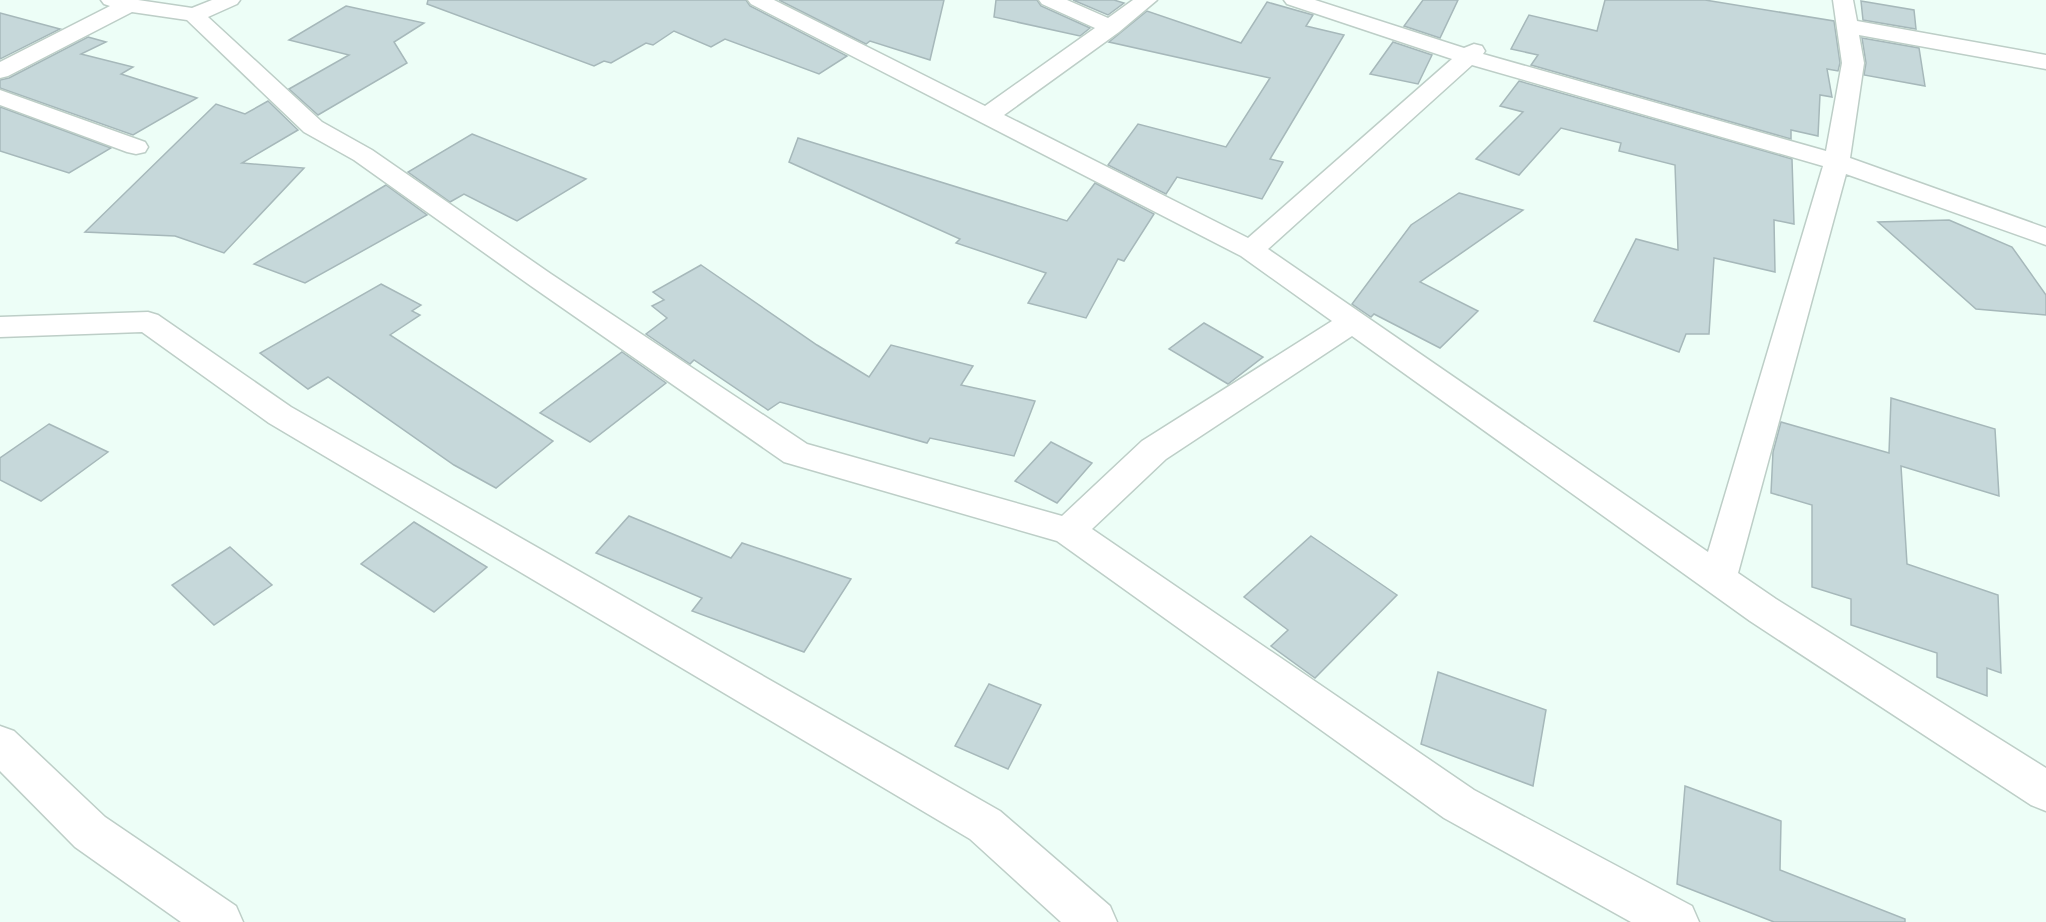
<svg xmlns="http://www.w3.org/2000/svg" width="2046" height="922" font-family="'Sofia Sans Condensed',sans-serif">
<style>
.building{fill:#c6d8da;stroke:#a6b8ba;stroke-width:1.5}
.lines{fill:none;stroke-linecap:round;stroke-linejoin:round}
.minor-casing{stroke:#bdcec7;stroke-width:3}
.minor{fill:#fff;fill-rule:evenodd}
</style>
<rect width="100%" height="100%" fill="#edfef7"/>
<g class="building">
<path d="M428,0H746L750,6L847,56L819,74L725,39L711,47L674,31L653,45L646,43L611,63L604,61L594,66L427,4Z"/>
<path d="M779,0H944L930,60L870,41L866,44Z"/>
<path d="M996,0H1037L1041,6L1090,28L1080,36L994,17Z"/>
<path d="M1073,0H1114L1124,3L1108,15Z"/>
<path d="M1423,0H1458L1440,38L1404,26Z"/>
<path d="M1605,0H1705L1834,21L1840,63L1838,71L1827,69L1832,97L1820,95L1818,136L1791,130V139L1531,65L1538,55L1511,49L1529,15L1597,31Z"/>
<path d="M1861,1L1914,10L1916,29L1863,20Z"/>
<path d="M1267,2L1313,15L1306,26L1344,35L1270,159L1283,162L1262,199L1177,177L1166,194L1108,165L1138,124L1226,147L1270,78L1109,42L1147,11L1241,43Z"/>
<path d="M346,6L424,23L394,42L407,63L318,115L289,89L349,55L289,40Z"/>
<path d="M0,13L60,29L0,59Z"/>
<path d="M88,37L106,42L81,54L133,67L121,74L197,98L133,135L0,88V80L9,78Z"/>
<path d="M1862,38L1919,48L1925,86L1864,75L1866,63Z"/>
<path d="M1393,42L1432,55L1418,84L1370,74Z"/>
<path d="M1519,81L1792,159L1794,224L1774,220L1775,272L1714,258L1709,334H1686L1679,352L1594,321L1636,239L1678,250L1675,165L1619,151L1621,143L1561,128L1519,175L1476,159L1523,112L1500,106Z"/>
<path d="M268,101L298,130L242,163L304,168L224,253L175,236L85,232L216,104L245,114Z"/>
<path d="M0,107L111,148L69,173L0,151Z"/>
<path d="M472,134L586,179L517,221L464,194L450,202L408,172Z"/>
<path d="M798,138L1067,221L1095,183L1154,214L1124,261L1118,259L1086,318L1028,303L1046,273L956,243L960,239L789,162Z"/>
<path d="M386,185L427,215L305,283L254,264Z"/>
<path d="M1459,193L1523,210L1420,282L1478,311L1440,348L1374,314L1371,317L1352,304L1411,225Z"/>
<path d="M1949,220L2012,247L2046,295V315L1976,309L1878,222Z"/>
<path d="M701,265L817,345L869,377L891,345L973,366L961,385L1035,401L1014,456L930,438L927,443L780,402L768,410L694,360L690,364L646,334L667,318L652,306L664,300L653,292Z"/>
<path d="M381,284L421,305L412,311L420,315L390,335L553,441L496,488L454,465L328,377L308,389L260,353Z"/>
<path d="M1204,323L1263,357L1228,384L1169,349Z"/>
<path d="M622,352L666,383L590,442L540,413Z"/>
<path d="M1891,398L1995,429L1999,496L1901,466L1907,564L1998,595L2001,673L1987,668V696L1937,677V653L1851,625V599L1812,587V505L1771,493L1773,452L1781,422L1889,453Z"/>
<path d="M49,424L108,452L41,501L0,480V458Z"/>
<path d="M1051,442L1092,463L1057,503L1015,481Z"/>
<path d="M629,516L731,558L742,543L851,579L804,652L692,611L702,598L596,553Z"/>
<path d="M414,522L487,567L434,612L361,564Z"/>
<path d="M1311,536L1397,595L1315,678L1271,646L1288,630L1244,597Z"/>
<path d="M230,547L272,585L214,625L172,585Z"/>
<path d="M1438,672L1546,710L1533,786L1421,744Z"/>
<path d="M989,684L1041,705L1008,769L955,746Z"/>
<path d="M1685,786L1781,821L1780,870L1905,919V922H1774L1677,884Z"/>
</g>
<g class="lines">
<defs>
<g id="minor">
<path d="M101,0H138L192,8L212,0H240L237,4L208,17L322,122L372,150L551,274L807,444L1062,516L1142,441L1332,321L1241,256L751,4L748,0H774L985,106L1095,28L1042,4L1039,0H1067L1108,18L1133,0H1157L1119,32L1004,115L1248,238L1452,59L1287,4L1284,0H1315L1464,48L1474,44L1482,46L1485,51L1483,54L1826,151L1842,63L1833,0H1853L1857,21L2046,55V69L1859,35L1864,63L1850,158L2046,228V245L1846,174L1738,573L1776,599L2046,768V811L2031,805L1750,621L1352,336L1166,459L1092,529L1474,790L1692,906L1699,922H1631L1444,818L1057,541L784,462L531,286L354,160L304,132L187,20L132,12L8,76L0,78V62L110,6L104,4ZM1472,65L1823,166L1708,552L1268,249Z"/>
<path d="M0,90L145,142L148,147L145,152L136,154L127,152L0,105Z"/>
<path d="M148,312L158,315L291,407L1000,811L1110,906L1117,922H1061L970,839L269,423L142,332L0,337V317Z"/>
<path d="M0,726L14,731L105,817L236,906L243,922H181L75,847L0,771Z"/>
</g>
</defs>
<use href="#minor" class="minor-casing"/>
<use href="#minor" class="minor"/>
</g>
</svg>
